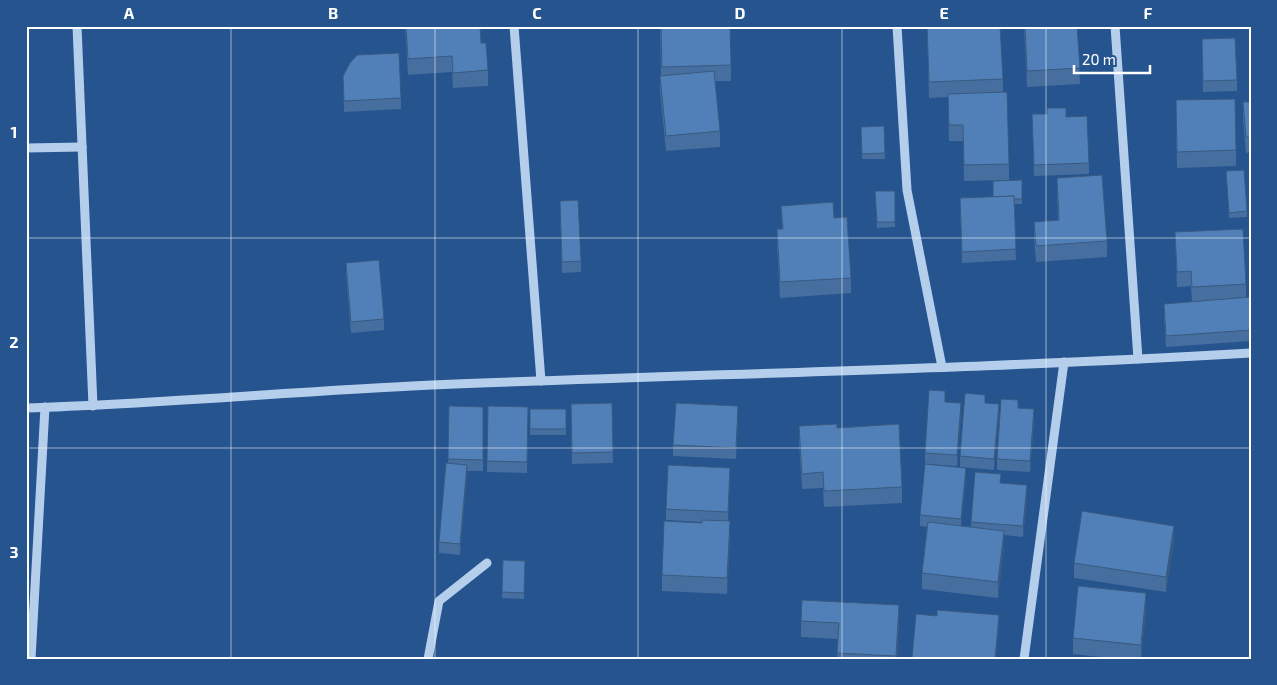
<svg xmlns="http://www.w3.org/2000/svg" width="1277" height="685" font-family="'Exo 2',sans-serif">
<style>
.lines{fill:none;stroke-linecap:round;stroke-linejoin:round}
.minor{stroke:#b5ceeb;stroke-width:9}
.wall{fill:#466e9e}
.shaded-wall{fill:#395a81}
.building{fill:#5180b8;stroke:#395a81}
.grid{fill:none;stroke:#fff;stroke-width:1;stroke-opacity:0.55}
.neatline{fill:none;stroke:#fff;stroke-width:2}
.grid-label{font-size:16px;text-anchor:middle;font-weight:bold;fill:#fff}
</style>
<rect width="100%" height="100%" fill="#25548f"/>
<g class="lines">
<g class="minor">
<path d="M77,26L93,406"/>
<path d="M514,26L541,381"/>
<path d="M897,26L907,190L942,367"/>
<path d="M1115,26L1138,359"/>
<path d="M26,148L82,147"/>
<path d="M26,408C162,404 297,391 432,385C705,374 978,369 1251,353"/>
<path d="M31,659L45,407"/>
<path d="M428,659L439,601L487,563"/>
<path d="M1024,659L1064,362"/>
</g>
</g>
<g class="wall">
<path d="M405,26H480L481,43L488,70V86L453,88L452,72L408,75Z"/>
<path d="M660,26L731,65V81H715L720,131V147L666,151L660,91V76L661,75Z"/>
<path d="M927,26L1003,79V92L1009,164V180L964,181L963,141H949L948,97L929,98Z"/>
<path d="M1024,26H1077L1080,84L1027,87Z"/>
<path d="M1245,26H1251V28H1246Z"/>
<path d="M1202,39L1237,80V91L1203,92Z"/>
<path d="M343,76L401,98V109L344,112Z"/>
<path d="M1176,100L1236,150V166L1177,168Z"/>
<path d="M1243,102H1251V152L1246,153L1243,118Z"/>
<path d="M1032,114L1066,117L1089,163V174L1034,176Z"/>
<path d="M884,126L885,159H862L861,127Z"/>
<path d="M1226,171L1247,211V217L1229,218Z"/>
<path d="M1057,178L1107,241V257L1036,262L1034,238V222L1058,220L1057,194Z"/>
<path d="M1022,180V204H1014L1016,260L962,263L960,198L993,197Z"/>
<path d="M875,191H895V227L877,228Z"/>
<path d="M560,201L581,261V272L562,273Z"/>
<path d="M781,206L834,218L851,278V293L780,298L777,245V229H782Z"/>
<path d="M1175,232L1246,284V298L1251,297V341L1166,347L1164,315V304L1192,302L1191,286L1177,287Z"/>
<path d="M346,263L384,319V330L351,333L346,274Z"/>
<path d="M945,402L961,414L957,466L925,464V453Z"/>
<path d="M612,403L613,463L572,464L571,404Z"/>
<path d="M985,403L999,415L994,470L960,467V456Z"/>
<path d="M449,406L483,407V471H467L460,555L439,553V542L448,464Z"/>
<path d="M488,406L528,407L527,473L487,472Z"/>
<rect x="530" y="409" width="36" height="26"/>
<path d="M738,417L736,459L673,456V445Z"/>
<path d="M1034,420L1030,472L997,470V459Z"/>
<path d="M799,426L837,428L902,487V503L824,507L823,488L802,489L799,442Z"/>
<path d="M730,479L728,521L730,537L727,594L662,591V575L702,523V522L666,520V509Z"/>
<path d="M966,479L961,526L971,527V522L1001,483L1027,496L1023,537L1004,535V546L998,598L922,589V573L927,527L920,526V515Z"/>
<path d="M1174,541L1166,592L1074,578V563Z"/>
<path d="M503,560L525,561L524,599L502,598Z"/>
<path d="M1146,609L1141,659H1118L1073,654V638Z"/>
<path d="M801,621H899L897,659H837L838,639L801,637Z"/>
</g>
<g class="shaded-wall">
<path d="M961,403V414L957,466V455Z"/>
<path d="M999,404V415L994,470V459Z"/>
<path d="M1034,409V420L1030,472V461Z"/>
<path d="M467,465V476L460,555V544Z"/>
<path d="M730,468V479L728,523V512Z"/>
<path d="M966,468V479L961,530V519Z"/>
<path d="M1027,485V496L1023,537V526Z"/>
<path d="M730,521V537L727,594V578Z"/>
<path d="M1174,526V541L1166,592V577Z"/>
<path d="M1004,531V546L998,598V582Z"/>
<path d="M1146,593V609L1141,659V645Z"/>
<path d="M899,605V621L897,659H896Z"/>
<path d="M999,615V630L996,659H995Z"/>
</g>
<g class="building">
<path d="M406,26H480L481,43H486L488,70L453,73L452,56L408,59Z"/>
<path d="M661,26H730L731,65L662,67Z"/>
<path d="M927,26H1000L1003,79L929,82Z"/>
<path d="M1025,26H1077L1080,68L1027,71Z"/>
<path d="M1235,38L1237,80L1203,81L1202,39Z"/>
<path d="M399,53L401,98L344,101L343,76L350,63L357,55Z"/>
<path d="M714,71L720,131L666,136L660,76Z"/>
<path d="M1007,92L1009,164L964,165L963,125H949L948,94Z"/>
<path d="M1235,99L1236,150L1177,152L1176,100Z"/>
<path d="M1243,102H1251V137H1246Z"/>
<path d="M1047,108H1066V117L1087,116L1089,163L1034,165L1032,114H1047Z"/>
<path d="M884,126L885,153L862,154L861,127Z"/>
<path d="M1244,170L1247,211L1229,213L1226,171Z"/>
<path d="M1102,175L1107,241L1036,246L1034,222L1059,220L1057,178Z"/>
<path d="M1022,180V199H1014V196L993,197V181Z"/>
<path d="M875,191H895V222H877Z"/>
<path d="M1014,196L1016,249L962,252L960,198Z"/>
<path d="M578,200L581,261L562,262L560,201Z"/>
<path d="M833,202L834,218L847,217L851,278L780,282L777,229H783L781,206Z"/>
<path d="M1243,229L1246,284L1192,287L1191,271L1177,272L1175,232Z"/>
<path d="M379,260L384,319L351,322L346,263Z"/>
<path d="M1251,297V330L1166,336L1164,304Z"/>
<path d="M929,390L945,391V402L961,403L957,455L925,453Z"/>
<path d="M965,393L985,395V403L999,404L994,459L960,456Z"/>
<path d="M1001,399L1018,400V408L1034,409L1030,461L997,459Z"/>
<path d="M612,403L613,452L572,453L571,404Z"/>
<path d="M676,403L738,406L736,448L673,445Z"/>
<path d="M449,406L483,407V460L448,459Z"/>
<path d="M488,406L528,407L527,462L487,461Z"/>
<rect x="530" y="409" width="36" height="20"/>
<path d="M837,424V428L899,424L902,487L824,491L823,472L802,474L799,426Z"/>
<path d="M446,463L467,465L460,544L439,542Z"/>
<path d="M925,464L966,468L961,519L920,515Z"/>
<path d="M668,465L730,468L728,512L666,509Z"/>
<path d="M975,472L1001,474L1000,483L1027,485L1023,526L971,522Z"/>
<path d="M1082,511L1174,526L1166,577L1074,563Z"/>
<path d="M702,520L730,521L727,578L662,575L664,521L702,523Z"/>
<path d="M928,522L1004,531L998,582L922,573Z"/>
<path d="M503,560L525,561L524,593L502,592Z"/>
<path d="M1078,586L1146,593L1141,645L1073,638Z"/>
<path d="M802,600L899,605L896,656L837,653L839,623L801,621Z"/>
<path d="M937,610L999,615L995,659H925L912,658L916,614L937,616Z"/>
</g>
<path class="grid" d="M231,26V659M435,26V659M638,26V659M842,26V659M1046,26V659M26,238H1251M26,448H1251"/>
<rect width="1277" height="685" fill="none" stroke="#25548f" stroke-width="55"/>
<path d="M1074 65v8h76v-8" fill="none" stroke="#ffffff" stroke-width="2.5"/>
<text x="1082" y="65" font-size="15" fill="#ffffff" stroke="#25548f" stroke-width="4" paint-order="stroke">20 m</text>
<rect x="28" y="28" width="1222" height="630" class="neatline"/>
<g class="grid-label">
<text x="129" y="19">A</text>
<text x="333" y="19">B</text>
<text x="537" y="19">C</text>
<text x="740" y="19">D</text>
<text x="944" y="19">E</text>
<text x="1148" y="19">F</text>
<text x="14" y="138">1</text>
<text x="14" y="348">2</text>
<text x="14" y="558">3</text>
</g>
</svg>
